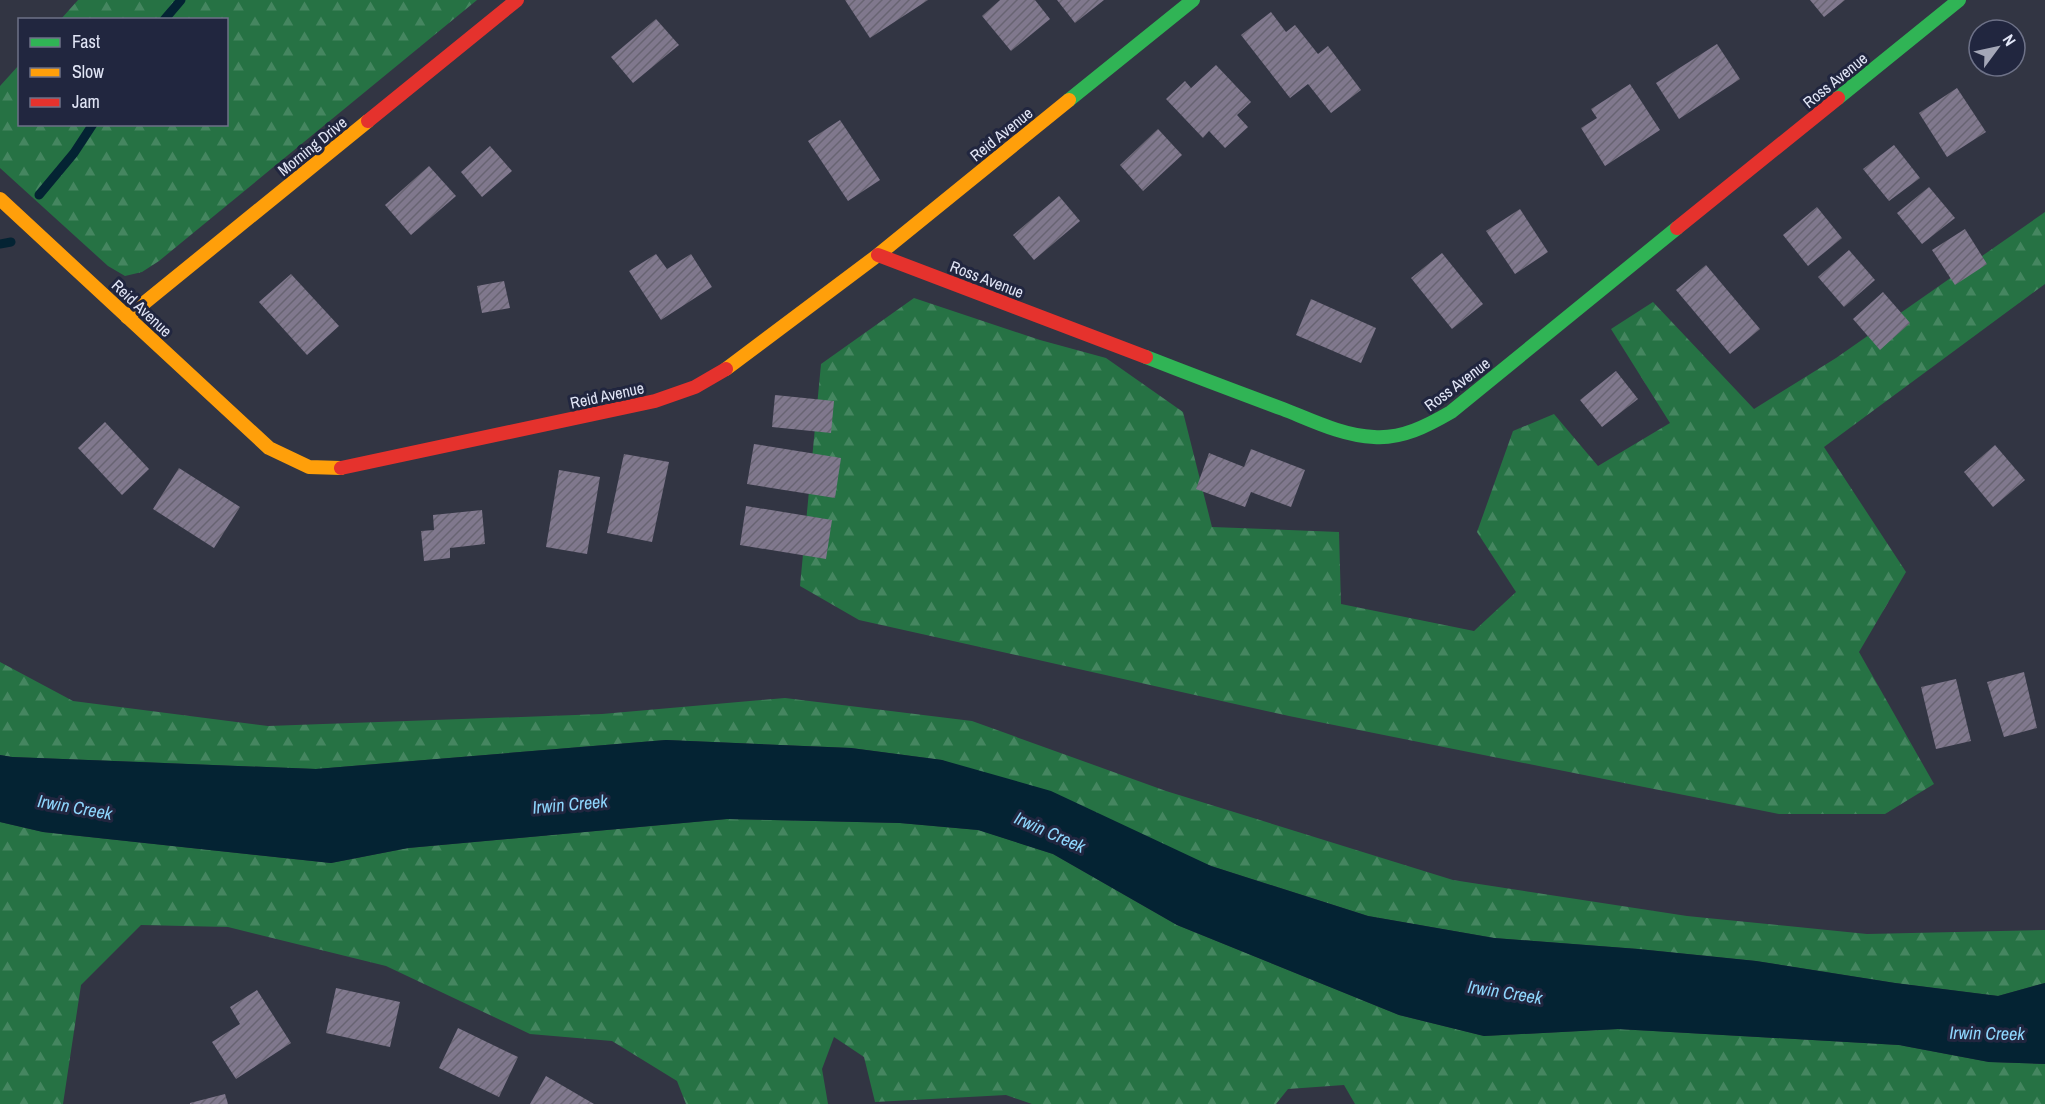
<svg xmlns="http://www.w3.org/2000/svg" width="2045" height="1104" font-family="'Archivo Narrow',sans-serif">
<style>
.forest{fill:url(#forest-firs)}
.water{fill:#042333}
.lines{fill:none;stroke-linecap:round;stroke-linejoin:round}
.stream{stroke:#042333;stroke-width:9}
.building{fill:url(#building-hatch)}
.fast{stroke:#30b455;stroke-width:14}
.slow{stroke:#ff9f0a;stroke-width:14}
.jam{stroke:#e5322d;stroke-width:14}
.labels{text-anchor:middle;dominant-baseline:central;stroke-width:6;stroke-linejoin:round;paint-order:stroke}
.street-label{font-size:16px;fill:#e1e5f6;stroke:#21263f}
.water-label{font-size:18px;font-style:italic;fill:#8ed6fd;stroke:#21263f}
</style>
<defs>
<pattern id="forest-firs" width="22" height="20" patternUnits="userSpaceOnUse" patternTransform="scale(1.5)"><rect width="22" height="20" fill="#267244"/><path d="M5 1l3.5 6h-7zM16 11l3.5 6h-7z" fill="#458660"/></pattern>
<pattern id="building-hatch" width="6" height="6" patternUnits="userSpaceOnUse" patternTransform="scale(1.5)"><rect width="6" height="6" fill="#80788d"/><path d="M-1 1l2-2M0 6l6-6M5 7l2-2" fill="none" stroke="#686472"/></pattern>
</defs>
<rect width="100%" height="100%" fill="#323543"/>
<g class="forest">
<path d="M78,0H477L159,261L142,272L125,276L108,266L0,168V86L19,65L20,124H226V20L61,19Z"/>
<path d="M2045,212V284L1824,447L1906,572L1859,652L1934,784L1885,814H1779L1289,716L859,620L800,586L821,364L914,298L1040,340L1106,358L1183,412L1212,527L1339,532L1341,604L1474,631L1516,592L1477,532L1513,431L1554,414L1598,466L1670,423L1611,329L1653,302L1754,409L1836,358Z"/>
<path d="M0,662L73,701L268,726L602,714L785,698L972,721L1166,791L1453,880L1687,916L1867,934L2045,930V983L1998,996L1895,983L1756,961L1638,949L1494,938L1368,916L1211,866L942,760L851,748L666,740L316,769L12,757L0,755Z"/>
<path d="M727,819L900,823L979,830L1053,854L1177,925L1399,1015L1484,1036L1618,1029L1899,1045L1989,1062L2045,1064V1104H1355L1344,1085L1288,1089L1276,1104H1032L1006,1095L875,1102L864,1057L834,1037L822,1069L828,1104H686L677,1081L612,1041L530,1034L386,966L228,927L141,925L81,985L63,1104H0V822L43,832L331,863L408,848Z"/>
</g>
<path class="water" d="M666,740L851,748L942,760L1051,791L1211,866L1368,916L1494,938L1638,949L1756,961L1895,983L1998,996L2045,983V1064L1989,1062L1899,1045L1618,1029L1484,1036L1399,1015L1177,925L1053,854L978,830L900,823L727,819L408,848L331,863L43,832L0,822V755L12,757L316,769Z"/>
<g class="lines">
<g class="stream">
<path d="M164,20L181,0"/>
<path d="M39,195L74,153L93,124"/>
<path d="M0,244L11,242"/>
</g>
</g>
<g class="building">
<path d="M845,0H928L870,38Z"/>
<path d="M1000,0H1035L1050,19L1011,51L982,16Z"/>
<path d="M1057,0H1104L1075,23Z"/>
<path d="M1810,0H1845L1824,17Z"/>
<path d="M1271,12L1286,32L1295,25L1318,54L1328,46L1361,90L1331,113L1308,84L1290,98L1241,35Z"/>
<path d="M656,19L679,45L633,83L611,57Z"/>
<path d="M1717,44L1740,79L1679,119L1656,83Z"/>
<path d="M1216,65L1251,102L1237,115L1248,127L1225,148L1209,131L1203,138L1166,99L1185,81L1191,88Z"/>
<path d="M1630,84L1660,130L1605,166L1581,128L1597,118L1591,109Z"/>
<path d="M1957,88L1986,132L1947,157L1919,113Z"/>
<path d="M840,120L880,180L848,201L808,141Z"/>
<path d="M1158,129L1182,155L1143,191L1120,165Z"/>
<path d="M1894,145L1920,178L1889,201L1863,169Z"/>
<path d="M490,146L512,171L482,197L461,172Z"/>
<path d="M429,166L456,196L411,235L385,205Z"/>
<path d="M1929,187L1955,218L1922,244L1897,213Z"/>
<path d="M1059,196L1080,221L1034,260L1013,235Z"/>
<path d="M1817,207L1842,238L1808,266L1783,235Z"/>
<path d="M1520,209L1548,252L1515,274L1486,231Z"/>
<path d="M1965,229L1987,264L1955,285L1932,250Z"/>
<path d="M1849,250L1875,280L1844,307L1818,277Z"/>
<path d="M1442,253L1483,304L1452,329L1411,278Z"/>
<path d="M656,254L667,269L691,254L712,287L661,320L629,271Z"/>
<path d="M1706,265L1760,329L1730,354L1676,290Z"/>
<path d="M291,274L339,326L307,355L259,302Z"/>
<path d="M504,281L510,308L482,313L477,286Z"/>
<path d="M1883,292L1910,323L1880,350L1853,319Z"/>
<path d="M1311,299L1376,328L1361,363L1296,335Z"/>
<path d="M1616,371L1638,399L1602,427L1580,400Z"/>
<path d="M775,395L834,401L831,433L772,427Z"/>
<path d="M105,422L149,469L122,495L78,448Z"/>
<path d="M754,444L841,458L835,498L747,484Z"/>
<path d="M1995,445L2025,480L1993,507L1964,472Z"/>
<path d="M1251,449L1305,470L1291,507L1251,492L1245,507L1196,489L1209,453L1244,467Z"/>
<path d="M624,454L669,462L652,542L607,533Z"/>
<path d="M179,468L240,507L214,548L153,509Z"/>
<path d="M559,470L600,477L587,554L546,547Z"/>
<path d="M746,506L832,520L826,559L740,545Z"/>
<path d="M482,510L485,544L450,548V558L424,561L421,531L434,530L433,515Z"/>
<path d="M2024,672L2037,728L2004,737L1987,682Z"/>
<path d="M1956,679L1971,741L1936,749L1921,687Z"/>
<path d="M336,988L400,1002L390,1047L326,1033Z"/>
<path d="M257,990L291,1043L236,1079L212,1042L240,1024L230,1007Z"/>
<path d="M458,1028L518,1057L499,1097L439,1068Z"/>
<path d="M546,1076L594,1104H530Z"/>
<path d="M225,1094L228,1104H190V1103Z"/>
</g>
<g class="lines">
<g class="fast">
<path d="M1838,98L1959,0"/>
<path d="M1069,100L1193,0"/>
<path d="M1146,357C1192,375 1237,392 1283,409C1311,420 1343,436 1374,437C1402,439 1427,426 1451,412L1677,228"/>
</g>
<g class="slow">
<path d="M0,199L269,448L309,467L341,468"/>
<path d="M127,317L368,121"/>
<path d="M726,369L878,255L1069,100"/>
</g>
<g class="jam">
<path d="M368,121L517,0"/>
<path d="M1677,228L1838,98"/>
<path d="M878,255L1146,357"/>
<path d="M341,468L655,401L695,387L726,369"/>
</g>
</g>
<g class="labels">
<g class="street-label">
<text transform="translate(1835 80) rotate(-39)">Ross Avenue</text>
<text transform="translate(1001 134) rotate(-39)">Reid Avenue</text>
<text transform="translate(312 146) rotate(-39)">Morning Drive</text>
<text transform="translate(987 279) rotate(21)">Ross Avenue</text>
<text transform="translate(142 308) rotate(43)">Reid Avenue</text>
<text transform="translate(1457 384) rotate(-37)">Ross Avenue</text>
<text transform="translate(607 395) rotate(-12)">Reid Avenue</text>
</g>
<g class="water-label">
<text transform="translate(570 804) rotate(-5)">Irwin Creek</text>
<text transform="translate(75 807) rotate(10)">Irwin Creek</text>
<text transform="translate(1050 832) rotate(24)">Irwin Creek</text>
<text transform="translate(1505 992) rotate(9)">Irwin Creek</text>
<text transform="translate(1987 1033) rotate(1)">Irwin Creek</text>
</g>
</g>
<rect x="18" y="18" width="210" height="108" fill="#21263f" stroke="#6e7288" stroke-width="1.5"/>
<rect x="30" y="38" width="30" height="9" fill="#30b455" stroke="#6e7288" stroke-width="1.5"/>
<text x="72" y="48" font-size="18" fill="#e1e5f6">Fast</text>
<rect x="30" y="68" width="30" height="9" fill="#ff9f0a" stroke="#6e7288" stroke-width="1.5"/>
<text x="72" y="78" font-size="18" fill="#e1e5f6">Slow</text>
<rect x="30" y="98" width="30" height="9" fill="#e5322d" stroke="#6e7288" stroke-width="1.5"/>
<text x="72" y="108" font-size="18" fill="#e1e5f6">Jam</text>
<g transform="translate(1997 48) rotate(57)"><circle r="28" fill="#21263f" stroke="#6e7288" stroke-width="1.5"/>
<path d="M0-4.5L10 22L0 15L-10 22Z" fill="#a4a7b7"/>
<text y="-9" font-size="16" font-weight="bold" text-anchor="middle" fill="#e1e5f6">N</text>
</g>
</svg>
